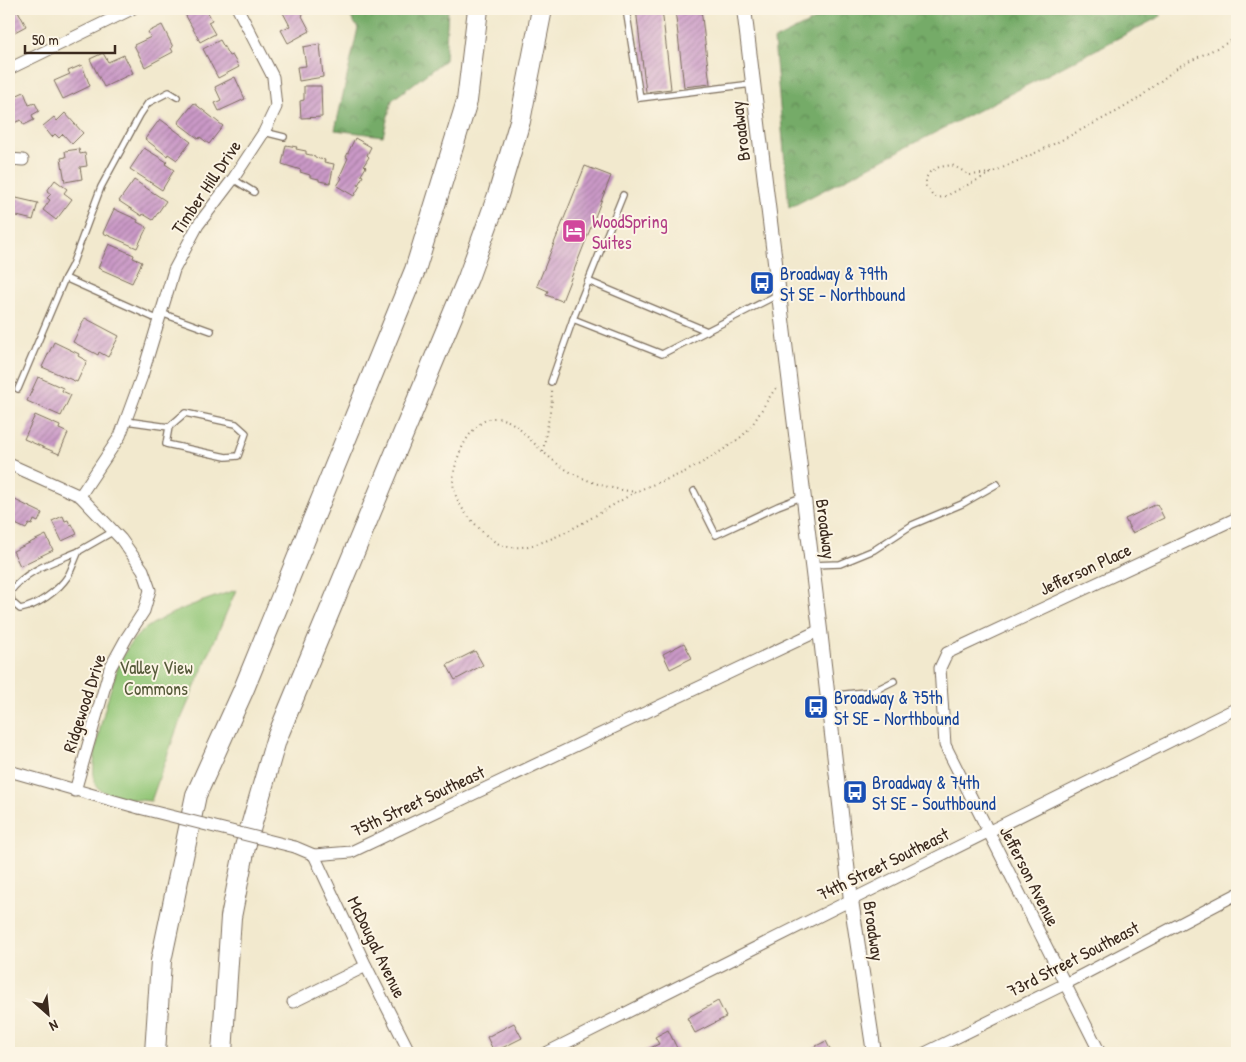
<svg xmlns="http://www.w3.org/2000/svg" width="1246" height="1062" font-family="'Patrick Hand',sans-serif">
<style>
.green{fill:#92c677;stroke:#66784a}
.forest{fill:url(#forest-crowns);stroke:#586a43}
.building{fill:url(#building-hatch)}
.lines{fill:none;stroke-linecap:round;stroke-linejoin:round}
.service-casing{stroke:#7b6d5c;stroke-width:8}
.minor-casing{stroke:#7b6d5c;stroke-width:13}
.tertiary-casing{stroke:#7b6d5c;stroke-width:16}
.motorway-casing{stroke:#7b6d5c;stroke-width:22}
.path{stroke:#7b6d5c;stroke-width:2;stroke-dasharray:1 4;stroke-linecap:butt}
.service{stroke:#fff;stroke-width:5.5}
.minor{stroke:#fff;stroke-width:11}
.tertiary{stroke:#fff;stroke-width:14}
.motorway{stroke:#fff;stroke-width:20}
.minor-bridge-casing{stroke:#7b6d5c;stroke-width:13;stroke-linecap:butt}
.minor-bridge{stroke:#fff;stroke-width:11}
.labels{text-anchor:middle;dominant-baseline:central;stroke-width:4;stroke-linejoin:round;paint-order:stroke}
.street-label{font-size:18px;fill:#3b2a1e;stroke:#fcf5e5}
.hotel-label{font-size:18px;fill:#b23c85;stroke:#fcf5e5;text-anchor:start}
.transit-label{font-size:18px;fill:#164399;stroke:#fcf5e5;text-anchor:start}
.park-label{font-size:18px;fill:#555939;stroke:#fcf5e5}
</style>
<defs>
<pattern id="forest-crowns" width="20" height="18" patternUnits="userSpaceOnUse" patternTransform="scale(1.25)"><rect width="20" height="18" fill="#75ab68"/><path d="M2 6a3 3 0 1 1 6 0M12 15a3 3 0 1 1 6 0" fill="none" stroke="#618b55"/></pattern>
<pattern id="building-hatch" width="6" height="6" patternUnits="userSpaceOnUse" patternTransform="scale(1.25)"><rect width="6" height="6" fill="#ca99c7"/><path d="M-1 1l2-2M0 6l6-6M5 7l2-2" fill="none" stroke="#a57da1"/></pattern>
</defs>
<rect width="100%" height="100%" fill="#fcf5e5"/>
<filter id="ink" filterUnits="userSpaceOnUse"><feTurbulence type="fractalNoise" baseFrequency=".02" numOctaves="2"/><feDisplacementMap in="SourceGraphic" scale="10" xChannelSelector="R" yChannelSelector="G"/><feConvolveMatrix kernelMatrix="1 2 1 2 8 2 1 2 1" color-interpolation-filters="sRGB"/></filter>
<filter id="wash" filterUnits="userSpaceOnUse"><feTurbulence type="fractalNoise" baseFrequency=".0096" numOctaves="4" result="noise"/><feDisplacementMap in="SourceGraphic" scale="20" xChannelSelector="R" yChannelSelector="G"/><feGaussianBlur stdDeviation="1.12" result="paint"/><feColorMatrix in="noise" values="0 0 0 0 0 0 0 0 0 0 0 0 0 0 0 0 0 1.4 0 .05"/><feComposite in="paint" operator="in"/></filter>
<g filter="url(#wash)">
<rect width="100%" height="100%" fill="#f2e9ce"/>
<path class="green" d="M236,590L176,731L151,801C138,800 106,797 97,787C84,772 112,681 120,662C124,654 130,642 137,636C159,614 206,600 236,590Z"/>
<g class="forest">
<path d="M345,9H448L445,60L392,100L383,136L335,130L358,28Z"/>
<path d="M837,9H1157L1161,16L789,208L774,40Z"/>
</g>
<g id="blocks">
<g class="building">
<path d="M15,9H17L26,26L13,33L12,30L9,31V12Z"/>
<path d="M197,9H206L212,20L208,22L215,34L200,42L185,14Z"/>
<path d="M281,9H300L303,15L302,16L310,31L288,43L281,30L290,26Z"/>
<path d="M636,9H662L671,89L646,92Z"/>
<path d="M675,9H701L710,84L684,87Z"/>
<path d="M162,25L173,47L171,48L173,52L145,67L134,45L151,37L148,32Z"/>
<path d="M220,40L229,56L232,55L239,67L218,78L203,49Z"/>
<path d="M320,44L323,77L299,81L297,67L306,66L303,47Z"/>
<path d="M103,53L108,62L124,55L133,73L104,87L90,59Z"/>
<path d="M82,65L90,86L63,99L54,81L70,74L68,71Z"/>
<path d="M235,77L245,99L219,111L215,103L221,100L215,87Z"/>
<path d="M304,86H321L322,117L301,118L300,101L304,100Z"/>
<path d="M24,92L29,105L35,103L39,111L32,115L34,120L24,125L21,120L9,125V105L13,103L11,98Z"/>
<path d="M194,103L223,126L209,144L200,137L199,139L178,123Z"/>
<path d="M65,113L83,133L72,144L63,134L59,138L55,134L52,137L43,126L54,117L57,121Z"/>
<path d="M160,119L191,142L177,160L168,154L167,156L145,139Z"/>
<path d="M355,138L371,147L367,155L369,157L364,165L366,167L361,175L363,176L358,185L360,186L354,196L337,186L342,178L340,176L348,158L346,157Z"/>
<path d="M286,145L297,147L296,149L306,151V154L315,156V158L325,160L324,162L334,164L330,183L319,181V179L310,177V175L300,172L301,170L282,164Z"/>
<path d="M144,148L167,162L165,164L174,170L162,190L130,169Z"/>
<path d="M79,149L80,154L85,153L87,166L80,167L82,179L65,182L61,158L66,157L65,151Z"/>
<path d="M585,166L611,176L562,301L546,295L548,291L537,286Z"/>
<path d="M55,180L67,189L64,193L72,199L56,220L43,210L50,200L47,198L51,194L47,191Z"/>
<path d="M134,180L166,201L153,220L143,214L142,216L119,201Z"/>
<path d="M12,197L38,203L33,220L9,214Z"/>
<path d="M114,209L138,220L137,222L147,227L137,248L103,233Z"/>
<path d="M109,244L134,255L133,258L142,262L132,283L98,268Z"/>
<path d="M85,318L119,336L108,357L99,352L98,355L73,342Z"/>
<path d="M54,342L79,354L78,356L87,361L77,382L42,367Z"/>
<path d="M38,377L63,388L62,391L71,395L61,416L27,401Z"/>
<path d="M35,415L60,426L59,429L68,433L59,454L24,439Z"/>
<path d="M13,499L42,513L38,522L34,520L32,525L29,524L26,529L9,521V508Z"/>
<path d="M1157,504L1164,518L1132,533L1125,519Z"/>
<path d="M63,516L65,521L68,520L70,525L72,524L77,534L62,541L52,521Z"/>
<path d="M46,535L53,550L20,566L13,551Z"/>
<path d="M684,643L692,658L670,669L663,654Z"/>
<path d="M475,651L483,665L455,680L447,665Z"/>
<path d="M718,1001L726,1017L695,1033L687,1018Z"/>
<path d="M514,1023L522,1038L494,1052L487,1037Z"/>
<path d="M668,1030L679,1052L675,1053H639L659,1044L655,1037Z"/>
<path d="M826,1041L832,1053H814L812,1048Z"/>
</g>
</g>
</g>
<g filter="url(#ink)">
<use href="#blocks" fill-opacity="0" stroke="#7b6d5c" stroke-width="1"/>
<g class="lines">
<defs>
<g id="service">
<path d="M626,9L640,98L752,84"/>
<path d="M264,132L284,137"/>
<path d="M233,179L254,192"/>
<path d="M623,195L573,319L662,354L779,294"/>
<path d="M588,281L707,331"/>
<path d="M161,313L211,331"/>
<path d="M159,320L65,278L72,265L101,187L140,115L148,103L169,92L177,97"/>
<path d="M551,382L573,319"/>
<path d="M18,389L65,278"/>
<path d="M126,421L169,427L166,444L226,457L238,456L246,433L236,424L185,413L169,427"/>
<path d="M694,491L716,535L778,506L804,496"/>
<path d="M79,551C75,559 72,569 68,576C58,591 37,606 20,609L12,602L10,592C26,570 53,562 77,552L79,551L114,531"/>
<path d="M812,565L840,564L874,550L912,525L962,504L997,484"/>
<path d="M827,696L874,691L894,681"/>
</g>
<g id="minor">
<path d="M9,69L132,9"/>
<path d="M9,159L23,160"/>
<path d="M9,464L80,496L121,539L143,570L150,590L144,611L127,637L110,668L75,791"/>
<path d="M80,496L120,436L142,376L174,270L198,225L233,179L264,132L276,107L273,77L238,9"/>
<path d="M9,771L139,808"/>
<path d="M295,847L314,855L351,852L820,630"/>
<path d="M314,855L366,966L410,1053"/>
<path d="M293,1002L366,966"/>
<path d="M546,1053L851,900L1237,708"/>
<path d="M925,1053L1065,984L1237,894"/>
<path d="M1100,1053L945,745L940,668L947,653L1237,518"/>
</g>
<path id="tertiary" d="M744,9L820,630L851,900L874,1053"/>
<g id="motorway">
<path d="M155,1053L161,961L196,795L243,691L415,270L467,101L478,9"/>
<path d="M222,1053L231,917L245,847L276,740L468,278L498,195L520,121L542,9"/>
</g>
</defs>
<use href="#service" class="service-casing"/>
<use href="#minor" class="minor-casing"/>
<use href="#tertiary" class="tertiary-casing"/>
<use href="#motorway" class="motorway-casing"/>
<g class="path">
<path d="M991,173L970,175L952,165L939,167L930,172L926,178V186L932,195L938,198L946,196L991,173L1046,148L1116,112L1138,99L1178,67L1237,38"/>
<path d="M543,451L552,400L551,390"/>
<path d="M637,492C608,489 583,481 559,465C551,459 543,452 536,445C523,434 515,419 496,418C470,417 449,467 454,489C457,504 467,516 478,527C486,536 496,545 509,547C546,552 603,509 636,492C649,485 664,481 678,475C696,467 714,456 730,445C735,441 741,438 745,433C758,420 765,401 777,387"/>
</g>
<use href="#service" class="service"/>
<use href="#minor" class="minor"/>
<use href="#tertiary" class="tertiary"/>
<use href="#motorway" class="motorway"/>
<defs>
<path id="minor-bridge" d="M139,808L295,847"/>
</defs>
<use href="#minor-bridge" class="minor-bridge-casing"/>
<use href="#minor-bridge" class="minor-bridge"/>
</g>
</g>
<defs>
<symbol id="hotel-square" viewBox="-11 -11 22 22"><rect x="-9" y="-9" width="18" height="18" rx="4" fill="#d1479c" stroke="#fcf5e5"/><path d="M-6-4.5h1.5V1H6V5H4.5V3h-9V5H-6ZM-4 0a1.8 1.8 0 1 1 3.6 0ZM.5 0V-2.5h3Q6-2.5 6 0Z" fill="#fff"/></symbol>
<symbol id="bus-square" viewBox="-11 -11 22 22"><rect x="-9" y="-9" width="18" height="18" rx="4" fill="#1a4fb4" stroke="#fcf5e5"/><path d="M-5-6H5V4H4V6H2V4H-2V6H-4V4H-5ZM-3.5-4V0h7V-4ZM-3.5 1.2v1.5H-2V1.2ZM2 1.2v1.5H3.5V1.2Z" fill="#fff"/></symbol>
</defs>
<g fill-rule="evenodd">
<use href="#hotel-square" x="560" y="217" width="28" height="28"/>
<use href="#bus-square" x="748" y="269" width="28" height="28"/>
<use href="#bus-square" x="802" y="693" width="28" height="28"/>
<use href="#bus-square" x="841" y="778" width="28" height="28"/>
</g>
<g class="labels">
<g class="street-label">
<text transform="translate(740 131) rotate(-97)">Broadway</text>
<text transform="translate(206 187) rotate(-56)">Timber Hill Drive</text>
<text transform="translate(826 529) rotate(83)">Broadway</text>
<text transform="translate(1085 569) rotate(-25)">Jefferson Place</text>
<text transform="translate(84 703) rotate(-72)">Ridgewood Drive</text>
<text transform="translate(418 801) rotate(-25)">75th Street Southeast</text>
<text transform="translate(883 864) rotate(-26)">74th Street Southeast</text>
<text transform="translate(1030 876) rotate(63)">Jefferson Avenue</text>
<text transform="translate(874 931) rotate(82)">Broadway</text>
<text transform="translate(377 947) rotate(64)">McDougal Avenue</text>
<text transform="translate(1073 959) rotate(-27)">73rd Street Southeast</text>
</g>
<g class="hotel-label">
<text x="592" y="221">WoodSpring<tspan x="592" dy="21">Suites</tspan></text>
</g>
<g class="transit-label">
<text x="780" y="273">Broadway &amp; 79th<tspan x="780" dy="21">St SE - Northbound</tspan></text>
<text x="834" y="697">Broadway &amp; 75th<tspan x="834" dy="21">St SE - Northbound</tspan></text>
<text x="872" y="782">Broadway &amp; 74th<tspan x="872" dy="21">St SE - Southbound</tspan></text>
</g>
<g class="park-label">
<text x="156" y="667">Valley View<tspan x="156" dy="21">Commons</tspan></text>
</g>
</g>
<rect width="1246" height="1062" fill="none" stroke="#fcf5e5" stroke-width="30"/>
<g transform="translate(48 1014) rotate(153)" stroke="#fcf5e5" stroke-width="4" paint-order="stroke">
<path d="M0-4L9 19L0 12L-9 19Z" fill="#3b2a1e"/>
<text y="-8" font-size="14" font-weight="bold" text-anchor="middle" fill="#3b2a1e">N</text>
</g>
<path d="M25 45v8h90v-8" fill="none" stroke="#3b2a1e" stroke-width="2.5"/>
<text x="32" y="45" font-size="15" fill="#3b2a1e" stroke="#fcf5e5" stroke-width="4" paint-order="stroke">50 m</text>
</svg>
